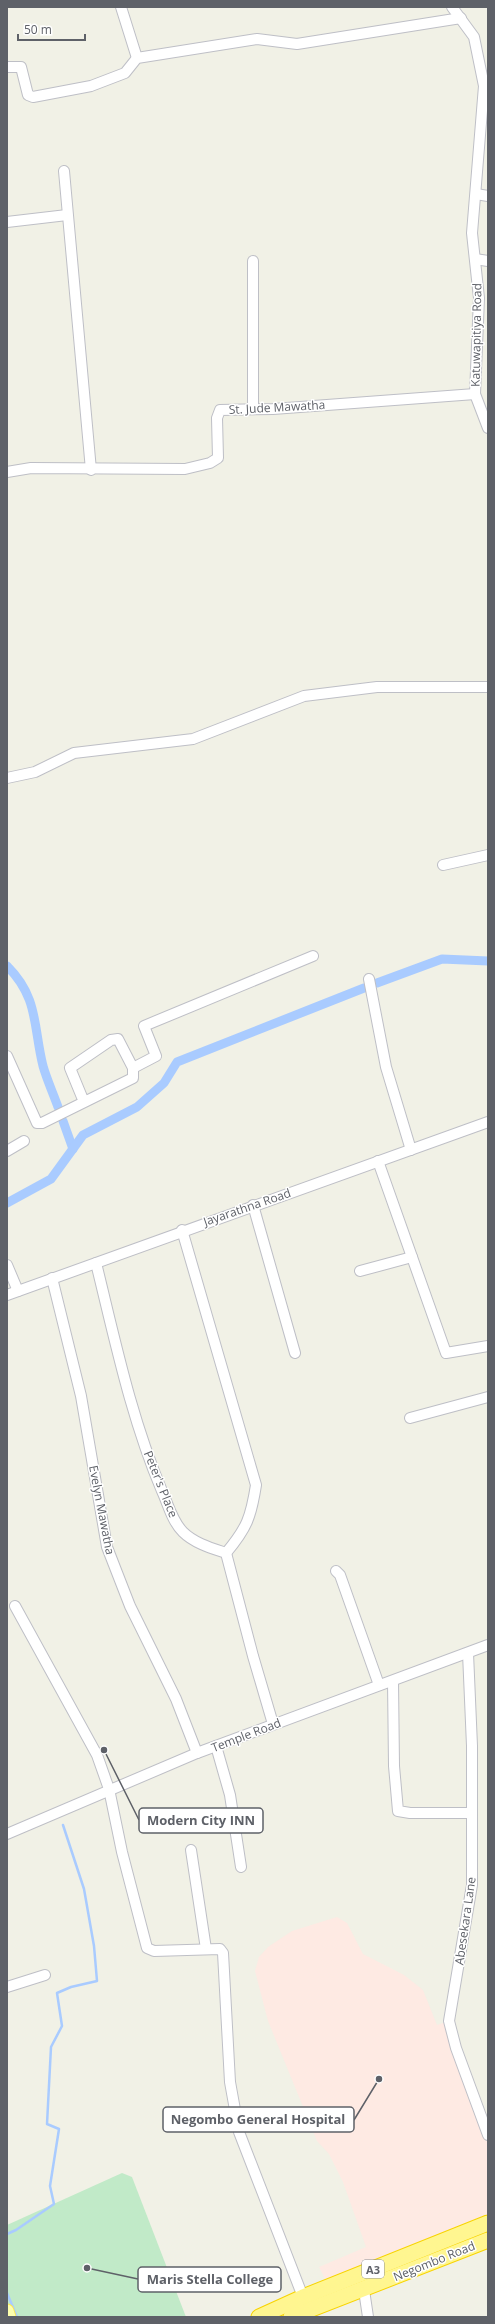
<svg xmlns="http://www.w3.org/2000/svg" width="495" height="2324" font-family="'Open Sans',sans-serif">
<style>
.medical{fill:#feeae3}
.green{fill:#c1eac8}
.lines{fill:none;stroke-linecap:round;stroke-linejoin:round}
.stream{stroke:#a9cbff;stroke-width:2.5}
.canal{stroke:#a9cbff;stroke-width:9}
.minor-casing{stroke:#bebfc6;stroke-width:12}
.major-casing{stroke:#fdea54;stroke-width:15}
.highway-casing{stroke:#f8d400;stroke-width:17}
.minor{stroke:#fff;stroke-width:10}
.major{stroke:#feffae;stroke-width:13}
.highway{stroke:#fff690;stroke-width:15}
.labels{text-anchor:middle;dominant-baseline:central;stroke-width:3;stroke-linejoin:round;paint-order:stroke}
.shield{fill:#fff;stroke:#8e9095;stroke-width:1}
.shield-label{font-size:11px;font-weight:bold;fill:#5e6168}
.street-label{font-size:12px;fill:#5e6168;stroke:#fff}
.leader{fill:none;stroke:#5e6168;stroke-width:1.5}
.callout-dot{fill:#5e6168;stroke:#fff;stroke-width:1.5}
.callout{fill:#fff;stroke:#5e6168;stroke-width:1.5}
.callout-label{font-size:13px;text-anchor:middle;font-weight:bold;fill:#5e6168}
</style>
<rect width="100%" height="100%" fill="#f1f1e6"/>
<path class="medical" d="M337,1917L347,1923L363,1954L404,1975L423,1990L437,2025L449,2021L488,2135V2223L329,2287L319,2267L366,2247L343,2182L329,2154L317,2141L268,2021L255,1971L259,1957L268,1947L292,1931Z"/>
<path class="green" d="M122,2173L132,2177L186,2317H9L7,2311V2225Z"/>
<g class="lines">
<g class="stream">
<path d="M7,2234L16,2230L54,2204L50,2186L59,2129L47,2124L51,2047L62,2026L57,1993L71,1987L97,1981L94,1946L84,1889L63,1825"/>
<path d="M7,2293L17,2317"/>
</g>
<g class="canal">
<path d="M7,966C39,998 33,1026 43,1066C47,1080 53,1093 58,1107"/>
<path d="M377,983L442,959L488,961"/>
<path d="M63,1121L73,1149"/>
<path d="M7,1203L51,1179L83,1135L137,1107L164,1083L177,1062L364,988"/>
</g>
<defs>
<g id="minor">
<path d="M121,7L137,58"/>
<path d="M452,7L474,37L484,86L472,233L479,298L475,394L488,428"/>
<path d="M7,67H21L28,95L33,97L91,86L125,73L137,58L257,39L297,44L461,18"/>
<path d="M64,171L91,470"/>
<path d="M476,194L488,196"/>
<path d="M7,222L67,215"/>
<path d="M475,259L488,261"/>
<path d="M253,261V408"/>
<path d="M7,472L31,468L185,469L210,463L218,458L217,418L220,410L273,409L475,394"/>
<path d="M7,778L35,772L74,753L193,739L304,696L377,687H488"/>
<path d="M443,865L488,855"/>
<path d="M369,979L386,1067L411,1150"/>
<path d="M7,1056L37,1123H42L133,1078V1068L118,1039L111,1040L70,1068L84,1102"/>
<path d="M133,1068L156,1056L144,1026L313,956"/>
<path d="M7,1151L24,1141"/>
<path d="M378,1161L446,1353L488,1346"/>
<path d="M253,1205L295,1353"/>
<path d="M182,1230L256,1485C251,1517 247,1528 226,1553"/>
<path d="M96,1263C115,1340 131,1418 162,1491C168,1504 172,1521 183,1532C194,1543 211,1548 226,1553L253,1656L273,1724"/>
<path d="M7,1265L18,1291"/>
<path d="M360,1271L412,1257"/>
<path d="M52,1278L81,1396L107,1547L130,1606L176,1699L197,1753"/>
<path d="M7,1295L488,1122"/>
<path d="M410,1418L488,1397"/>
<path d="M336,1571L340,1575L379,1685"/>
<path d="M15,1606L97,1755L109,1789L122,1852L147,1948L154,1951L220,1949L223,1953L230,2082L239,2132L303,2297"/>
<path d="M468,1653L472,1746V1885L449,2021L456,2048L488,2135"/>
<path d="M393,1681L394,1766L398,1811L410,1813H472"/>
<path d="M216,1746L230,1795L241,1867"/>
<path d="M7,1834L197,1753L488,1645"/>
<path d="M191,1850L206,1949"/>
<path d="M7,1987L45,1975"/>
<path d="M364,2290L368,2317"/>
</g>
<path id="major" d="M7,2311L9,2317"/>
<g id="highway">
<path d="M259,2317L303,2297L488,2223"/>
<path d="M291,2317L488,2240"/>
</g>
</defs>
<use href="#minor" class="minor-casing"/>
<use href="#major" class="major-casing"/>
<use href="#highway" class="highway-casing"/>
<use href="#minor" class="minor"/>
<use href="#major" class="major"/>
<use href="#highway" class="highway"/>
</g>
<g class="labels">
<rect class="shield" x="362" y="2260" width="22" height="18" rx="3"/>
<g class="shield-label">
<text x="373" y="2269">A3</text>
</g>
<g class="street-label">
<text transform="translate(476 335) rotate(-89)">Katuwapitiya Road</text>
<text transform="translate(277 407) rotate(-3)">St. Jude Mawatha</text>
<text transform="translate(247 1207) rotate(-19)">Jayarathna Road</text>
<text transform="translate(161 1484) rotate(68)">Peter's Place</text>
<text transform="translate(102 1510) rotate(79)">Evelyn Mawatha</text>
<text transform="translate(246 1735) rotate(-21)">Temple Road</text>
<text transform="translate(465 1921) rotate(-82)">Abesekara Lane</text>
<text transform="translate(434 2261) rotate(-22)">Negombo Road</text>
</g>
</g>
<path class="leader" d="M104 1750L139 1820M379 2079L354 2120M87 2268L138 2279"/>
<g class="callout-dot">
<circle cx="104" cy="1750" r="4"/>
<circle cx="379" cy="2079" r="4"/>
<circle cx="87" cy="2268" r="4"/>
</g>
<g class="callout">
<rect x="139" y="1808" width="124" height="25" rx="4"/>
<rect x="163" y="2107" width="191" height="25" rx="4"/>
<rect x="138" y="2267" width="143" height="25" rx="4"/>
</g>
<g class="callout-label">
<text x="201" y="1825">Modern City INN</text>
<text x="258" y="2124">Negombo General Hospital</text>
<text x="210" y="2284">Maris Stella College</text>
</g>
<rect width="495" height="2324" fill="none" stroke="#5e6168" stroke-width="16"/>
<path d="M18 34v6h67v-6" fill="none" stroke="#5e6168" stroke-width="2"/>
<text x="24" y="34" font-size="12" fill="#5e6168" stroke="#ffffff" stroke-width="3" paint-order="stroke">50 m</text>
</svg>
